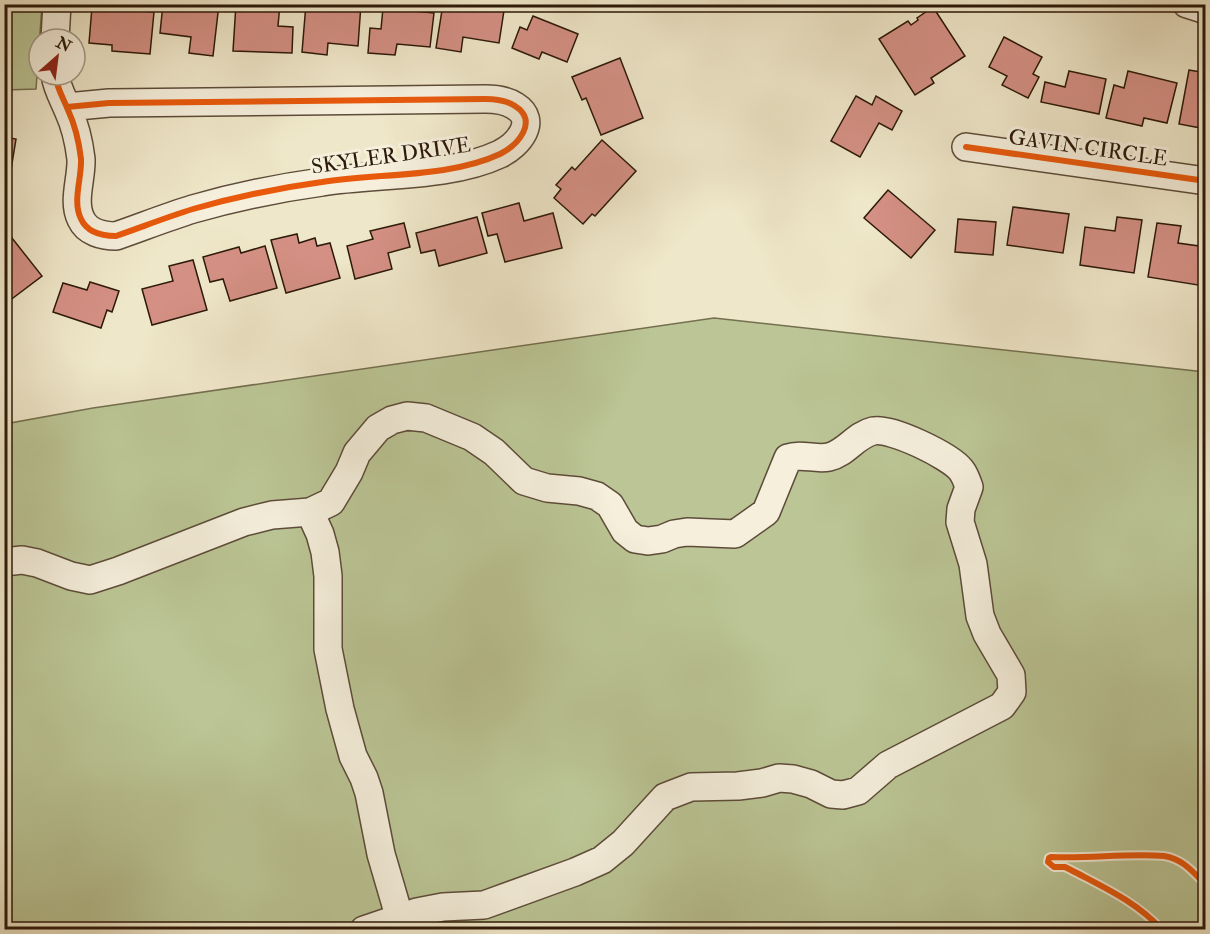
<svg xmlns="http://www.w3.org/2000/svg" width="1210" height="934" font-family="'IM FELL Double Pica',serif">
<style>
.green{fill:#bbc595;stroke:#746f4f;stroke-width:1.5}
.building{fill:#d49084;stroke:#2c1909;stroke-width:1.5}
.lines{fill:none;stroke-linecap:round;stroke-linejoin:round}
.minor-casing{stroke:#5d4c39;stroke-width:30}
.minor{stroke:#f5efdc;stroke-width:27}
.cycleway-casing{stroke:#f5efdc;stroke-width:10}
.cycleway{stroke:#e8590c;stroke-width:6}
.labels{text-anchor:middle;dominant-baseline:central;stroke-width:6;stroke-linejoin:round;paint-order:stroke}
.street-label{font-size:21px;fill:#2c1909;stroke:#f5efdc}
</style>
<rect width="100%" height="100%" fill="#efe7c9"/>
<filter id="stains"><feTurbulence type="fractalNoise" baseFrequency=".00333" numOctaves="4"/><feColorMatrix values="0 0 0 0 .2 0 0 0 0 .09 0 0 0 0 .02 0 0 0 .5 -.17"/></filter>
<radialGradient id="worn" r=".72"><stop offset=".6" stop-color="#630" stop-opacity="0"/><stop offset="1" stop-color="#630" stop-opacity=".3"/></radialGradient>
<g class="green">
<path d="M4,5H42L36,89L5,90Z"/>
<path d="M714,318L1205,372V929H5V424L93,408Z"/>
</g>
<g class="building">
<path d="M163,4H219L213,56L189,53L191,37L160,33Z"/>
<path d="M236,4H280L278,26L293,27L292,53L233,51Z"/>
<path d="M306,4H361L358,46L328,43L327,55L302,52Z"/>
<path d="M443,4H505L499,43L463,37L461,52L436,48Z"/>
<path d="M92,7L154,12L150,54L112,51V45L89,43Z"/>
<path d="M933,7L965,56L931,78L934,83L915,95L879,39L908,21L911,25L918,20L917,18Z"/>
<path d="M383,8L434,13L430,47L397,44L395,55L368,53L370,28L381,29Z"/>
<path d="M533,16L578,34L567,62L542,52L539,59L512,48L520,27L527,30Z"/>
<path d="M1004,37L1042,57L1033,74L1039,77L1028,98L1002,85L1007,76L989,67Z"/>
<path d="M620,58L643,118L601,135L586,98L582,100L572,77Z"/>
<path d="M1189,70L1206,73V129L1179,124Z"/>
<path d="M1069,71L1106,79L1099,114L1041,102L1045,82L1065,87Z"/>
<path d="M1128,71L1177,83L1167,123L1144,118L1142,126L1106,118L1114,85L1124,88Z"/>
<path d="M856,96L872,105L876,96L902,111L892,130L879,123L860,157L831,141Z"/>
<path d="M4,137L16,139L6,200H4Z"/>
<path d="M602,140L636,171L595,216L592,214L583,224L554,198L561,189L556,185L572,167L575,170Z"/>
<path d="M888,190L935,230L911,258L864,218Z"/>
<path d="M519,203L524,221L553,213L562,248L505,262L497,234L488,236L482,213Z"/>
<path d="M1013,207L1069,214L1063,253L1007,245Z"/>
<path d="M477,217L487,253L439,266L435,250L421,253L416,233Z"/>
<path d="M1117,217L1142,220L1134,273L1080,265L1085,227L1115,231Z"/>
<path d="M958,219L996,222L993,255L955,252Z"/>
<path d="M404,223L410,247L388,253L392,269L355,279L347,246L373,239L370,231Z"/>
<path d="M1157,223L1181,226L1178,243L1206,247L1204,286L1148,277Z"/>
<path d="M8,233L42,276L9,301L4,295V236Z"/>
<path d="M297,234L299,243L315,238L317,246L330,243L340,278L286,293L271,240Z"/>
<path d="M265,246L277,288L230,301L223,279L210,282L203,257L239,247L241,253Z"/>
<path d="M193,260L207,310L152,325L142,289L173,281L169,266Z"/>
<path d="M90,282L119,291L112,312L107,310L101,328L53,312L63,283L87,290Z"/>
</g>
<g class="lines">
<defs>
<g id="minor">
<path d="M1187,4L1206,10"/>
<path d="M55,39L57,4"/>
<path d="M55,75C57,88 63,98 68,110C75,125 79,142 81,159C82,178 72,201 81,219C87,232 102,236 116,236C142,227 167,217 193,209C235,197 278,188 322,182C378,173 449,178 500,154C518,145 539,121 515,106C506,100 495,99 485,99L109,103L67,107"/>
<path d="M966,147L1206,181"/>
<path d="M310,512L320,534L325,552L328,576V649L340,709L353,756L364,778L369,793L381,854L400,919"/>
<path d="M4,562L22,560L37,563L71,576L90,580L118,571L244,522L272,515L310,512L331,502L349,472L357,453L378,428L392,420L407,416L426,418L472,437L494,452L524,481L547,488L579,491L597,496L610,505L625,531L635,539L648,541L662,539L674,534L687,532L735,534L766,512L788,458C802,453 815,460 829,457C846,453 856,435 873,431C891,427 950,456 961,470C965,475 967,481 969,487L961,509L960,522L973,564L980,616L987,634L1011,675L1012,692L1002,706L888,765L858,791L843,795L831,794L811,784L793,779L779,778L762,783L738,786L691,787L665,797L623,843L602,860L575,872L484,905L443,907L417,912L364,930"/>
</g>
</defs>
<use href="#minor" class="minor-casing"/>
<use href="#minor" class="minor"/>
<defs>
<g id="cycleway">
<path d="M55,75C57,88 63,98 68,110C75,125 79,142 81,159C82,178 72,201 81,219C87,232 102,236 116,236C142,227 167,217 193,209C235,197 278,188 322,182C378,173 449,178 500,154C518,145 539,121 515,106C506,100 495,99 485,99L109,103L67,107"/>
<path d="M966,147L1206,181"/>
<path d="M1162,930C1137,902 1103,887 1071,870L1065,867H1054L1048,862L1049,858L1051,857C1089,859 1126,853 1164,856C1183,859 1193,872 1206,885"/>
</g>
</defs>
<use href="#cycleway" class="cycleway-casing"/>
<use href="#cycleway" class="cycleway"/>
</g>
<g class="labels">
<g class="street-label">
<text transform="translate(1088 148) rotate(8)">GAVIN CIRCLE</text>
<text transform="translate(391 156) rotate(-8)">SKYLER DRIVE</text>
</g>
</g>
<rect width="1210" height="934" fill="none" stroke="#efe7c9" stroke-width="24"/>
<rect x="6" y="6" width="1198" height="922" fill="none" stroke="#2c1909" stroke-width="3"/>
<rect x="12" y="12" width="1186" height="910" fill="none" stroke="#2c1909" stroke-width="1.5"/>
<g transform="translate(57 57) rotate(28)"><circle r="28" fill="#f5efdc" stroke="#a59988" stroke-width="1.5"/>
<path d="M0-4.5L10 22L0 15L-10 22Z" fill="#8f2418"/>
<text y="-9" font-size="16" font-weight="bold" text-anchor="middle" fill="#2c1909">N</text>
</g>
<rect width="100%" height="100%" filter="url(#stains)"/>
<rect width="100%" height="100%" fill="url(#worn)"/>
</svg>
